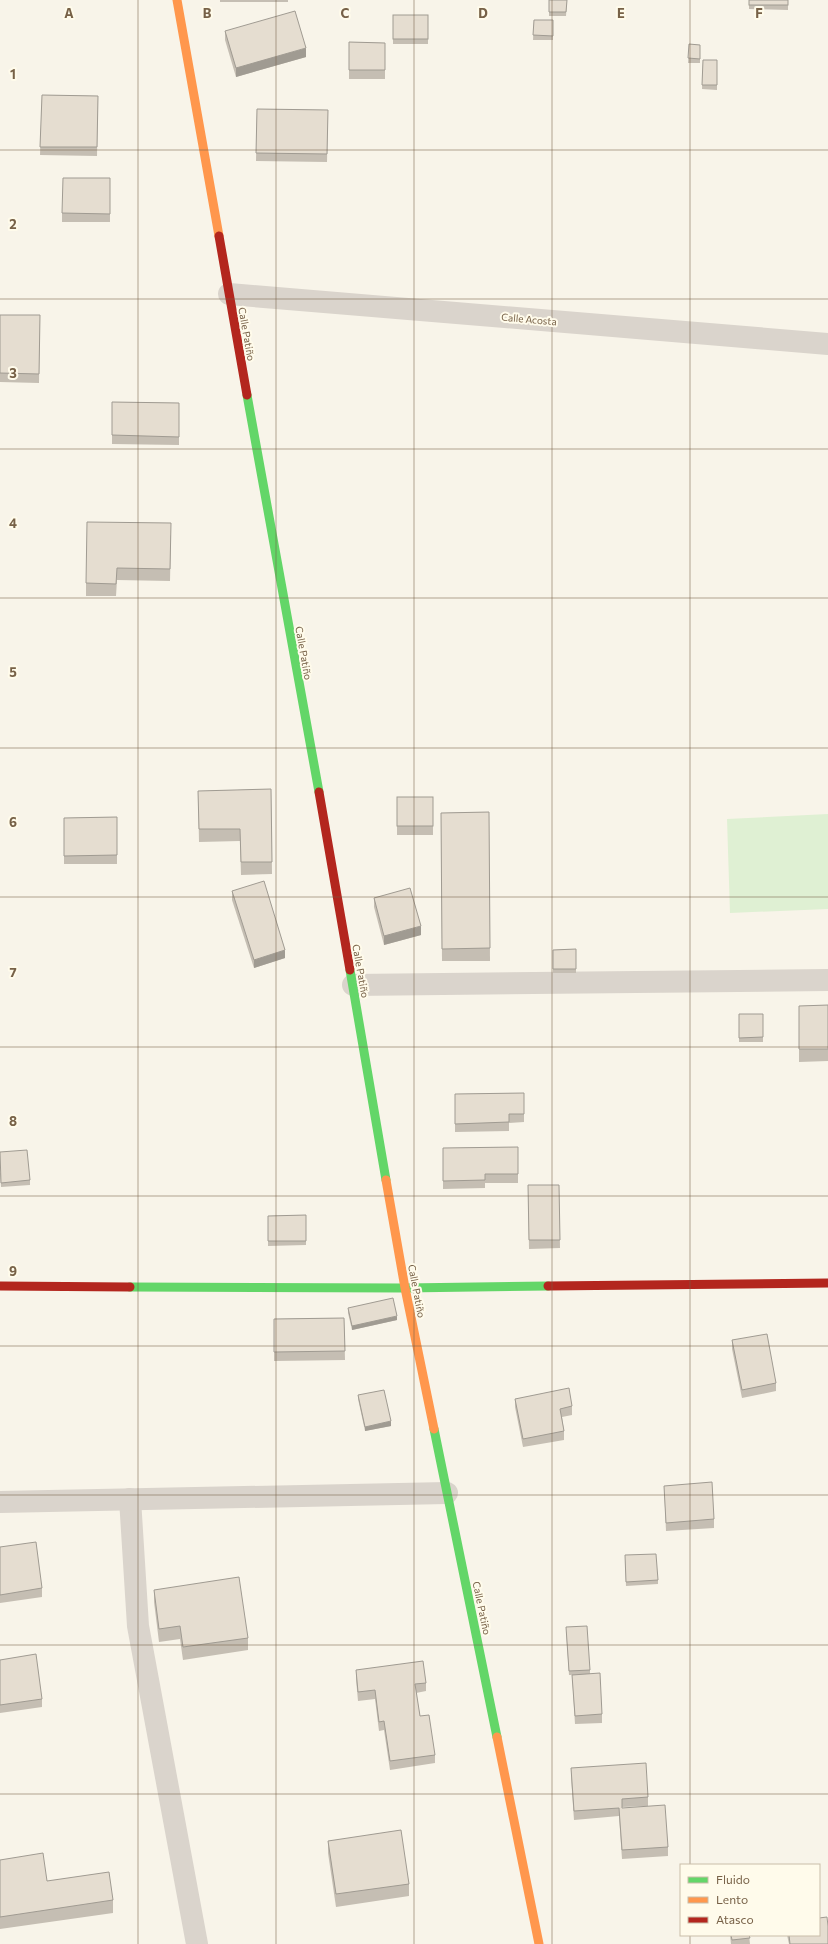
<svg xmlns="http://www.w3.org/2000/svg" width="828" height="1944" font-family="Commissioner,sans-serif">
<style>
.pitch{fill:#dff0d3}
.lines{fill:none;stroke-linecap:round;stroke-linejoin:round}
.street{stroke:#dad4cc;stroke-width:22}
.fast{stroke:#63d668;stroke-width:9}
.slow{stroke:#ff974d;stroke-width:9}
.jam{stroke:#b3261e;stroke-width:9}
.wall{fill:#c5beb3}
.shaded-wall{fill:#a09b92}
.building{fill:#e5ddd0;stroke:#a09b92}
.grid{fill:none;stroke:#776147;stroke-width:1;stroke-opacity:0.55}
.labels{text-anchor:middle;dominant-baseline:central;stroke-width:4;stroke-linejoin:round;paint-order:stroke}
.street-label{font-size:10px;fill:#776147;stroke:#fffbeb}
.grid-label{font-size:13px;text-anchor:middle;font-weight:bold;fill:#776147;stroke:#fffbeb;stroke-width:4;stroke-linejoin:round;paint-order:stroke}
</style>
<rect width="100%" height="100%" fill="#f8f4e9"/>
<path class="pitch" d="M828,814V909L730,913L727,819Z"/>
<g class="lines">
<g class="street">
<path d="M229,294L828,344"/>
<path d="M353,985L828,980"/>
<path d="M130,1499L138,1626L197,1944"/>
<path d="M0,1502L447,1493"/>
</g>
<g class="fast">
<path d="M247,395L319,792"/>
<path d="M350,970L386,1180"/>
<path d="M130,1287L405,1288L548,1286"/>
<path d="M434,1429L497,1737"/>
</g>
<g class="slow">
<path d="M177,0L219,236"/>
<path d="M386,1180L405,1288L434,1429"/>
<path d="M497,1737L539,1944"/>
</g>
<g class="jam">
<path d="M219,236L247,395"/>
<path d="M319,792L350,970"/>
<path d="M0,1286L130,1287"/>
<path d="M548,1286L828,1283"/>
</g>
</g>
<g class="wall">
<rect x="220" y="0" width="68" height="2"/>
<path d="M549,0H567L566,16H549Z"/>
<path d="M749,0H788V10L749,9Z"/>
<rect x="393" y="15" width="35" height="29"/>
<path d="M534,20H553V40H533Z"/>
<path d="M225,31L306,57L236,77L225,40Z"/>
<path d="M349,42L385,43V79H349Z"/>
<path d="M689,44L700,45V63H688Z"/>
<path d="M703,60H717V90L702,89Z"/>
<path d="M42,95L98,96L97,156L40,155Z"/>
<path d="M257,109L328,110L327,162L256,161Z"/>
<path d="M110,178V222H62V213Z"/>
<path d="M0,315H40L39,383L0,382Z"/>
<path d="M112,402L179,403V445L112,444Z"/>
<path d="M171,535L170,581L117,580L116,596H86V583Z"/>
<path d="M271,789L272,874L241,875L240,841L199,842L198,791Z"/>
<rect x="397" y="797" width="36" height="38"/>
<path d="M489,812L490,961H442L441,813Z"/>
<path d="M117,817V864H64V818Z"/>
<path d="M232,891L285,958L254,968L232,900Z"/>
<path d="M374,898L421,935L384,945L374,907Z"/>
<path d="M576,949V973H553V950Z"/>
<path d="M828,1005V1061L799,1062V1006Z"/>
<rect x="739" y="1014" width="24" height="28"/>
<path d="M524,1093V1122L509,1123V1131L455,1132V1094Z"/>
<path d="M518,1147V1183H485V1188L443,1189V1148Z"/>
<path d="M0,1173L30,1180V1185L1,1187Z"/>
<path d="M528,1185H559L560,1248L529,1249Z"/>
<path d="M306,1215V1245L268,1246V1216Z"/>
<path d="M348,1308L397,1320L352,1330L348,1313Z"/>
<path d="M344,1318L345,1360L274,1361V1319Z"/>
<path d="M732,1340L776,1383V1391L742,1398L732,1349Z"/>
<path d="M358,1395L391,1426L365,1431L358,1399Z"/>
<path d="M515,1399L572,1406V1415L562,1417L564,1431V1440L523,1447L515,1407Z"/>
<path d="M664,1486L714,1519V1528L666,1531Z"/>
<path d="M0,1547L42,1588V1597L0,1603Z"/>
<path d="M625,1560L658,1580V1584L626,1586Z"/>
<path d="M154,1590L248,1638V1650L183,1660L180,1639L159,1642L154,1602Z"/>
<path d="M566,1631L590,1670V1674L602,1714V1723L575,1724L572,1675H579H569Z"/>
<path d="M0,1660L42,1699V1707L0,1713Z"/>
<path d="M356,1670L426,1683V1691L416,1693L420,1716L435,1755V1763L390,1770L384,1730L379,1731L375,1699L358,1701L356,1679Z"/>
<path d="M571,1768L648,1797V1806L622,1807V1808L668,1847V1856L622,1859L619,1816L574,1820L571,1777Z"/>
<path d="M328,1841L409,1884V1896L336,1907L328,1853Z"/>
<path d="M0,1860L47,1881L113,1900V1913L0,1929Z"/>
<path d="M730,1935H749L750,1944H731Z"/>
<path d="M787,1935H819L828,1944H789Z"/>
</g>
<g class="shaded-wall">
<path d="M306,48V57L236,77V68Z"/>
<path d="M421,926V935L384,945V936Z"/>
<path d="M285,950V958L254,968V960Z"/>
<path d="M397,1316V1320L352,1330V1326Z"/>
<path d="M391,1421V1426L365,1431V1427Z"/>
</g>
<g class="building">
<path d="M549,0H567L566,12H549Z"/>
<rect x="749" y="0" width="39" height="5"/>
<path d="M295,11L306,48L236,68L225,31Z"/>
<rect x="393" y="15" width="35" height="24"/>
<path d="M534,20H553V36L533,35Z"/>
<path d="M349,42L385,43V70H349Z"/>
<path d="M689,44L700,45V59L688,58Z"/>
<path d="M703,60H717V85H702Z"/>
<path d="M42,95L98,96L97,147H40Z"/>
<path d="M257,109L328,110L327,154L256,153Z"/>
<path d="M63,178H110V214L62,213Z"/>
<path d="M0,315H40L39,374L0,373Z"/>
<path d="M112,402L179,403V437L112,435Z"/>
<path d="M87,522L171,523L170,569L117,568L116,584L86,583Z"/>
<path d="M271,789L272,862H241L240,829H199L198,791Z"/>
<rect x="397" y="797" width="36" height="29"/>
<path d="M489,812L490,948L442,949L441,813Z"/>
<path d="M117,817V855L64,856V818Z"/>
<path d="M264,881L285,950L254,960L232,891Z"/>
<path d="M410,888L421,926L384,936L374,898Z"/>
<path d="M576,949V969H553V950Z"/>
<path d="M828,1005V1049H799V1006Z"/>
<path d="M739,1014H763V1037L739,1038Z"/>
<path d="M524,1093V1114H509V1122L455,1124V1094Z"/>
<path d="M518,1147V1174H485V1180L443,1181V1148Z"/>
<path d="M27,1150L30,1180L1,1183L0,1152Z"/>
<path d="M528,1185H559L560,1240H529Z"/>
<path d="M306,1215V1241H268V1216Z"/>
<path d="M393,1298L397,1316L352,1326L348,1308Z"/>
<path d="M344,1318L345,1351L274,1352V1319Z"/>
<path d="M767,1334L776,1383L742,1390L732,1340Z"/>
<path d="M569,1388L572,1406L560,1409L564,1431L523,1439L515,1399Z"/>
<path d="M384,1390L391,1421L365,1427L358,1395Z"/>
<path d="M712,1482L714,1519L666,1523L664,1486Z"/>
<path d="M36,1542L42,1588L0,1595V1547Z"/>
<path d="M656,1554L658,1580L626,1582L625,1555Z"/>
<path d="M239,1577L248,1638L183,1647L180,1626L159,1629L154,1590Z"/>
<path d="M587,1626L590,1670L569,1671L566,1627Z"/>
<path d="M36,1654L42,1699L0,1705V1660Z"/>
<path d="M423,1661L426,1683L415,1684L420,1716L429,1715L435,1755L390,1761L384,1721L379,1722L375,1690L358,1692L356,1670Z"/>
<path d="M600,1673L602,1714L575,1716L572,1675Z"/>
<path d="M646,1763L648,1797L622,1799V1808L665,1805L668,1847L622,1850L619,1808L574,1811L571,1768Z"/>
<path d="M401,1830L409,1884L336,1894L328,1841Z"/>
<path d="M43,1853L47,1881L109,1872L113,1900L0,1917V1860Z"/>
<path d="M827,1917L828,1926V1944H790L789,1935H819V1918Z"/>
<path d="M731,1935H749L750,1938L732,1940Z"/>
</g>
<path class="grid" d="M138,0V1944M276,0V1944M414,0V1944M552,0V1944M690,0V1865M0,150H828M0,299H828M0,449H828M0,598H828M0,748H828M0,897H828M0,1047H828M0,1196H828M0,1346H828M0,1495H828M0,1645H828M0,1794H828M690,1935V1944"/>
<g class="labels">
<g class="street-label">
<text transform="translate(529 319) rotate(5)">Calle Acosta</text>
<text transform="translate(247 334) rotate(80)">Calle Patiño</text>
<text transform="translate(304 653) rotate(80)">Calle Patiño</text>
<text transform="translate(361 971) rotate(80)">Calle Patiño</text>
<text transform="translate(417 1291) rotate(79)">Calle Patiño</text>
<text transform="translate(482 1608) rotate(78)">Calle Patiño</text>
</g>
</g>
<g class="grid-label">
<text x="69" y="18">A</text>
<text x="207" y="18">B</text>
<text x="345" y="18">C</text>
<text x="483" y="18">D</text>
<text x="621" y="18">E</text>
<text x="759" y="18">F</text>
<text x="13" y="79">1</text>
<text x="13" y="229">2</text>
<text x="13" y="378">3</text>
<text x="13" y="528">4</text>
<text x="13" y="677">5</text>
<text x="13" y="827">6</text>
<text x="13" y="977">7</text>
<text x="13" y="1126">8</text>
<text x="13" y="1276">9</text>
</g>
<rect x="680" y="1864" width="140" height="72" fill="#fffbeb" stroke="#c9bda9"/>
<rect x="688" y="1877" width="20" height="6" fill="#63d668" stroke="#c9bda9"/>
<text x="716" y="1884" font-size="12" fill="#776147">Fluido</text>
<rect x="688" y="1897" width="20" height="6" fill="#ff974d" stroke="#c9bda9"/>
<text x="716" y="1904" font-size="12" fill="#776147">Lento</text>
<rect x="688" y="1917" width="20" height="6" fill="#b3261e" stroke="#c9bda9"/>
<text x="716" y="1924" font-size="12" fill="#776147">Atasco</text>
</svg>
